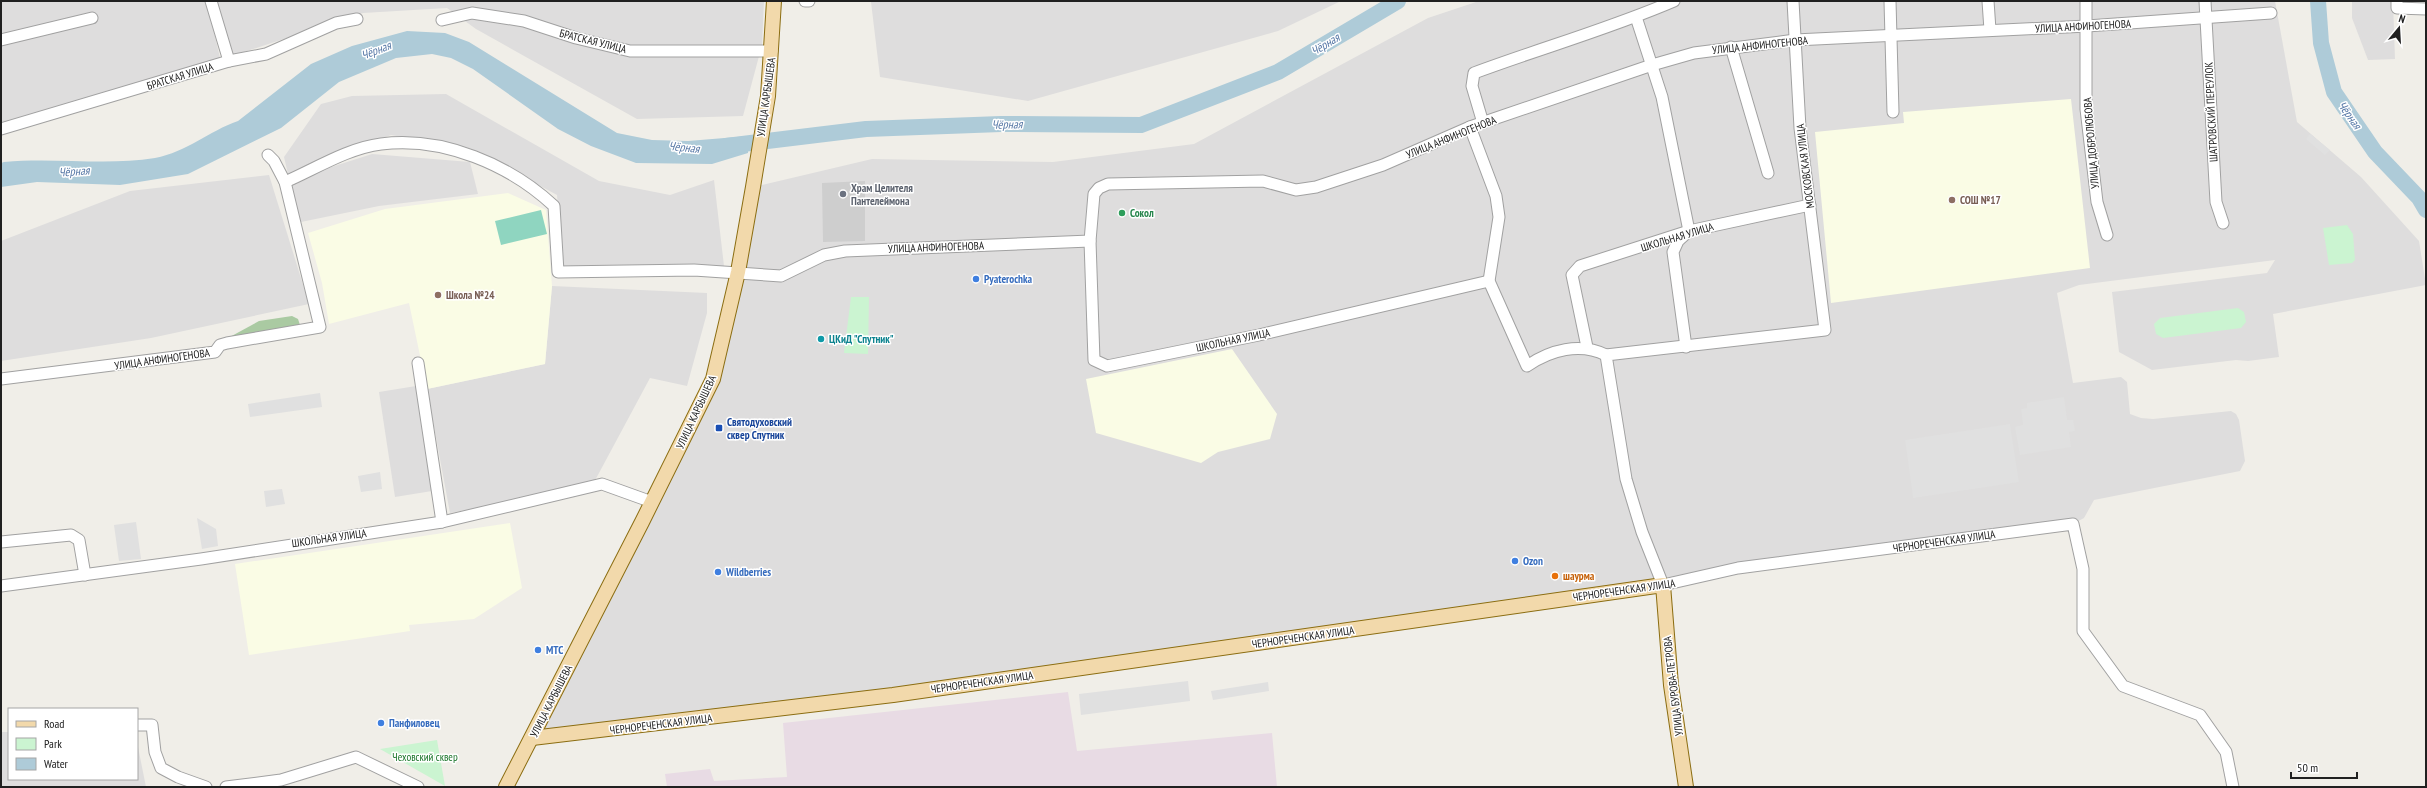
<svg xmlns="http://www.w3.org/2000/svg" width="2427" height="788" font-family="'PT Sans Narrow',sans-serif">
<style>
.residential{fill:#dedddd}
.industrial{fill:#e8dbe4}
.education{fill:#fafce5}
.religious{fill:#cecece}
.forest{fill:#aacaa2}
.park{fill:#cbf4d1}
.pitch{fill:#8fd5c0}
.parking{fill:#e0e0e0}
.water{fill:#aecbd8}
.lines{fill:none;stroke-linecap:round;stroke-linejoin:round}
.river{stroke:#aecbd8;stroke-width:16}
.minor-casing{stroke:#a1a1a1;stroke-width:13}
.major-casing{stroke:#8b6d11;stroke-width:16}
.minor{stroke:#fff;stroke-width:11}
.major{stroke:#f2d9ab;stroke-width:14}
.worship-dot{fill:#6b7280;stroke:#fff;stroke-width:1.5}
.education-dot{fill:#8d6e63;stroke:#fff;stroke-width:1.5}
.leisure-dot{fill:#2e9e5b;stroke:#fff;stroke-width:1.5}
.shop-dot{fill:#3f7fe0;stroke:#fff;stroke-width:1.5}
.culture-dot{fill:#0f9aa8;stroke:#fff;stroke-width:1.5}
.transit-dot{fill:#1a4fb4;stroke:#fff;stroke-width:1.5}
.food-dot{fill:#e8710a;stroke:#fff;stroke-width:1.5}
.labels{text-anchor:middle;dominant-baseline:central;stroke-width:3;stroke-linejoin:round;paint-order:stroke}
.street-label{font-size:11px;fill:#202020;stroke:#fff}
.worship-label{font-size:11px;font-weight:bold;fill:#5b616d;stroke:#fff;text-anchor:start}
.education-label{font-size:11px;font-weight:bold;fill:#785e54;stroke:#fff;text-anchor:start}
.leisure-label{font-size:11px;font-weight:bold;fill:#27864d;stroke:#fff;text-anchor:start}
.shop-label{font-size:11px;font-weight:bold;fill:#366cbe;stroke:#fff;text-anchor:start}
.culture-label{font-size:11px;font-weight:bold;fill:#0d838f;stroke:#fff;text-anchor:start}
.transit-label{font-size:11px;font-weight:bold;fill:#164399;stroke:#fff;text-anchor:start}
.food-label{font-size:11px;font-weight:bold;fill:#c56008;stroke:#fff;text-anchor:start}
.park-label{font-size:11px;fill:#197428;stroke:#fff}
.water-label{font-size:12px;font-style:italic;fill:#5778a6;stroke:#fff}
</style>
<rect width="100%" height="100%" fill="#f0eee8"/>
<g class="residential">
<path d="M1,1H207L220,58L1,126Z"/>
<path d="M213,1H764L762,45L743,116L637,119L476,29L447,8L363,13L232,56Z"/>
<path d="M878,1H1341L1278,31L1028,101L880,77L871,2Z"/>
<path d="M1479,1H2275L2297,122L2361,177L2419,241L2426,285L2273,314L2279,357L2248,361L2236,360L2152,370L2119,352L2112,292L2267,273L2275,260L2079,285L2057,293L2073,383L2121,377L2127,382L2130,414L2141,418L2153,419L2231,411L2236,414L2239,420L2245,461L2240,471L2094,500L2084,518L2073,524L532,738L713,379L753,187L872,159L1053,162L1194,144L1428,18Z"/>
<path d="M2352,1H2393L2395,59L2368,60L2352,18Z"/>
<path d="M446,94L599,181L670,195L714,180L724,266L562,268L557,195L472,149L391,135L288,174L284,157L321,104L352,96Z"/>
<path d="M372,154L470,162L478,194L379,206L301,222L290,187L322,170Z"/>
<path d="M269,175L309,304L151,338L1,361V241L130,191Z"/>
<path d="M552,286L707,293V313L687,386L650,378L592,486L450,513L427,389L545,364Z"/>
<path d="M416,386L432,491L395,497L379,392Z"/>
<path d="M1,732H9V779H137V742L146,787H1Z"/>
</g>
<path class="industrial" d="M1068,692L1077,751L1272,733L1277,787H667L665,774L710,769L714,781L787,777L783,723Z"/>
<g class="education">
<path d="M2071,99L2090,268L1831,303L1815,132L1904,123L1903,112Z"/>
<path d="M508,193L546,210L552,286L545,364L427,389L409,303L329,324L322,283L308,233L385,209Z"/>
<path d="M1232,349L1277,414L1270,439L1218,452L1201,463L1096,433L1086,379Z"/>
<path d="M510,523L522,588L474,619L409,625L410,631L249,655L235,564Z"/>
</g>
<path class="religious" d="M865,181V241L823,242L822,183Z"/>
<path class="forest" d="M292,316L298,319L301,328L228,338L259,321Z"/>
<g class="park">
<path d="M2347,225L2353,234L2355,260L2352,263L2329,265L2323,228Z"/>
<path d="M851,297H869L868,354L844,353Z"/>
<path d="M2238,308L2244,312L2246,322L2241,328L2163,338L2156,334L2154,324L2160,318Z"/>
<path d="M437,740L445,786L380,749Z"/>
</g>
<path class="pitch" d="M541,210L547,234L501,245L495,221Z"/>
<g class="parking">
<path d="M2310,134L2330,150L2325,155L2306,139Z"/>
<path d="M320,393L322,407L250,417L248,404Z"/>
<path d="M2064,397L2067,420H2073L2075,431L2069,432L2071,447L2020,455L2015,427L2023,425L2021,409L2027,408V403Z"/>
<path d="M2010,424L2019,482L1913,498L1905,440Z"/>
<path d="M380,472L382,489L361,492L358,476Z"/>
<path d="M282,489L285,504L266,507L264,491Z"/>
<path d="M197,518L216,529L218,546L202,549Z"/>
<path d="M136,522L141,559L119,561L114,525Z"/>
<path d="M1188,681L1190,701L1081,715L1079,694Z"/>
<path d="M1268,682L1269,691L1213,700L1211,691Z"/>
</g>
<path class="water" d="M407,31L445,33L469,42L617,133L652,140L688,141L749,136L748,153L712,164L636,163L591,146L558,129L473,69L451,58L432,54L396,58L339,82L281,128L188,174L120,185L37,182L1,187V163L4,162C54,157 105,166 155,158C187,152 209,131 238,121L311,64L352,46Z"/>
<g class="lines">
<g class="river">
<path d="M2318,1L2321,43L2334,92L2375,152L2419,198L2426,210"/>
<path d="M726,146L866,129L1001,124L1141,125L1278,72L1398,1"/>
</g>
<defs>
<g id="minor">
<path d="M211,1L229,61"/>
<path d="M805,1H809"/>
<path d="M1793,1L1800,128L1825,330L1606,355L1626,479L1642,532L1663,585L1738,568L2073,524L2083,569V631L2123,686L2200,715L2226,752L2233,787"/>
<path d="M1890,1L1893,112"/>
<path d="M1988,1L1990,30"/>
<path d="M2086,1V109L2097,202L2107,235"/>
<path d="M2205,1L2216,202L2223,223"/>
<path d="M2397,1V8L2426,9"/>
<path d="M1636,17L1662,97L1689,231L1678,241L1673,252L1686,347"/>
<path d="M442,20L472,13L524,21L576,38L630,51H772"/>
<path d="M1,40L92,18"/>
<path d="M1731,47L1768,173"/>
<path d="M1483,123L1472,86L1474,73C1541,48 1609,29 1674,1"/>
<path d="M1470,127L1496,196L1499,217L1489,281L1527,366C1550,350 1580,342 1606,355"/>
<path d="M1,129L229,61L266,54L336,23L357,19"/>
<path d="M285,182C315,169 348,148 381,144C443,136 510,165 554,206L558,272L694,270L781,276L824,255L845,251L1090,241L1094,194L1099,188L1108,184L1263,181L1296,190L1316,187L1383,165L1470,127L1652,65L1694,53L1795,40L2087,26L2271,13"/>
<path d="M1090,241L1094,360L1107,366L1259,335L1489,281"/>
<path d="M1587,347L1572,275L1580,266L1689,231L1810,205"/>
<path d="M418,363L442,522"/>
<path d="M1,379L215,352L220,345L227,343L320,327L285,182L274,161L268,155"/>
<path d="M1,542L71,535L79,540L85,575"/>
<path d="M1,586L201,559L442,522L602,484L652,502"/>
<path d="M137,725H152L155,752L161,768L178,777L206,787"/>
<path d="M226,787L281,780L356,757L418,787"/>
</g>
<g id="major">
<path d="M532,738L893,695L1663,585L1671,685L1686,787"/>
<path d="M506,787L642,522L713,379L738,272L753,187L768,96L774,1"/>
</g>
</defs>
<use href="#minor" class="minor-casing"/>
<use href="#major" class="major-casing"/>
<use href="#minor" class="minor"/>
<use href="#major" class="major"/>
</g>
<circle class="worship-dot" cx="843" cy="194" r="4"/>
<g class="education-dot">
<circle cx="1952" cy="200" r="4"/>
<circle cx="438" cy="295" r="4"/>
</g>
<circle class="leisure-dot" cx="1122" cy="213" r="4"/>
<g class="shop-dot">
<circle cx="976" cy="279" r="4"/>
<circle cx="1515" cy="561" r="4"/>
<circle cx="718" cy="572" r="4"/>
<circle cx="538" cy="650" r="4"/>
<circle cx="381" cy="723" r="4"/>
</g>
<circle class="culture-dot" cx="821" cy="339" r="4"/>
<rect class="transit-dot" x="715" y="424" width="8" height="8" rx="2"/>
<circle class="food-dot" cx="1555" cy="576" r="4"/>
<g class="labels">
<g class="street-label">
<text transform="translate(2083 26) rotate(-3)">УЛИЦА АНФИНОГЕНОВА</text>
<text transform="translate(593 41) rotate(14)">БРАТСКАЯ УЛИЦА</text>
<text transform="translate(1760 45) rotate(-6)">УЛИЦА АНФИНОГЕНОВА</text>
<text transform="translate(180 76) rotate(-17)">БРАТСКАЯ УЛИЦА</text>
<text transform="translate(766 97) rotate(-82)">УЛИЦА КАРБЫШЕВА</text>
<text transform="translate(2211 112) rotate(-93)">ШАТРОВСКИЙ ПЕРЕУЛОК</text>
<text transform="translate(1451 137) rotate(-22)">УЛИЦА АНФИНОГЕНОВА</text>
<text transform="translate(2091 143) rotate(-95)">УЛИЦА ДОБРОЛЮБОВА</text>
<text transform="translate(1805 166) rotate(-97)">МОСКОВСКАЯ УЛИЦА</text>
<text transform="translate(1677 237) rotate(-17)">ШКОЛЬНАЯ УЛИЦА</text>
<text transform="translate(936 247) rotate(-2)">УЛИЦА АНФИНОГЕНОВА</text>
<text transform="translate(1233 340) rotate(-12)">ШКОЛЬНАЯ УЛИЦА</text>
<text transform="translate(162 359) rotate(-8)">УЛИЦА АНФИНОГЕНОВА</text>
<text transform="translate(696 412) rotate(-65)">УЛИЦА КАРБЫШЕВА</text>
<text transform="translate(329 538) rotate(-8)">ШКОЛЬНАЯ УЛИЦА</text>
<text transform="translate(1944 541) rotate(-8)">ЧЕРНОРЕЧЕНСКАЯ УЛИЦА</text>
<text transform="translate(1624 590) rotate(-8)">ЧЕРНОРЕЧЕНСКАЯ УЛИЦА</text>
<text transform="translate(1303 637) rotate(-8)">ЧЕРНОРЕЧЕНСКАЯ УЛИЦА</text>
<text transform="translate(982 682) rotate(-8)">ЧЕРНОРЕЧЕНСКАЯ УЛИЦА</text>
<text transform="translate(1673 686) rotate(-97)">УЛИЦА БУРОВА-ПЕТРОВА</text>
<text transform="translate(551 701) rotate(-63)">УЛИЦА КАРБЫШЕВА</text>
<text transform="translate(661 724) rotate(-7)">ЧЕРНОРЕЧЕНСКАЯ УЛИЦА</text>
</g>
<g class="worship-label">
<text x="851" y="188">Храм Целителя<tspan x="851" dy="13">Пантелеймона</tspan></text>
</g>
<g class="education-label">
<text x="1960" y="200">СОШ №17</text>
<text x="446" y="295">Школа №24</text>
</g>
<g class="leisure-label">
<text x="1130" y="213">Сокол</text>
</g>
<g class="shop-label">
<text x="984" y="279">Pyaterochka</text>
<text x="1523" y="561">Ozon</text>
<text x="726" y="572">Wildberries</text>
<text x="546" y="650">МТС</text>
<text x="389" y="723">Панфиловец</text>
</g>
<g class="culture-label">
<text x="829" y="339">ЦКиД "Спутник"</text>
</g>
<g class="transit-label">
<text x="727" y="422">Святодуховский<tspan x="727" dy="13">сквер Спутник</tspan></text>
</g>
<g class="food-label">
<text x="1563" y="576">шаурма</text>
</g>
<g class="park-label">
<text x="425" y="757">Чеховский сквер</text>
</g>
<g class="water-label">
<text transform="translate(1325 44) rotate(-31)">Чёрная</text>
<text transform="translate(376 50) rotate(-21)">Чёрная</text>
<text transform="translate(2350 115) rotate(55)">Чёрная</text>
<text transform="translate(1007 124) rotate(-1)">Чёрная</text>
<text transform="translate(684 147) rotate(6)">Чёрная</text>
<text transform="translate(74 171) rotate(-4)">Чёрная</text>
</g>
</g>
<rect width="2427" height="788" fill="none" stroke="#202020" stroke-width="4"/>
<rect x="8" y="708" width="130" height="72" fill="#ffffff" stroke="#a6a6a6"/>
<rect x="16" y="721" width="20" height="6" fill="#f2d9ab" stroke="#a6a6a6"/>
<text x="44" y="728" font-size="12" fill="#202020">Road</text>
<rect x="16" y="738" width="20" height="12" fill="#cbf4d1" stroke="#a6a6a6"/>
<text x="44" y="748" font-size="12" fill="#202020">Park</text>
<rect x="16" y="758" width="20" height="12" fill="#aecbd8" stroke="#a6a6a6"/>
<text x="44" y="768" font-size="12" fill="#202020">Water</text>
<g transform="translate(2399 28) rotate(18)" stroke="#ffffff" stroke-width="3" paint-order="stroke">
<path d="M0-3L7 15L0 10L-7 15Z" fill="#202020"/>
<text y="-6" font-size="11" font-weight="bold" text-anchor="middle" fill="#202020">N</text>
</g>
<path d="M2291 772v6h66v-6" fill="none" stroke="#202020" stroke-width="2"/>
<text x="2297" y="772" font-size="12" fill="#202020" stroke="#ffffff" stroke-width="3" paint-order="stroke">50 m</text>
</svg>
